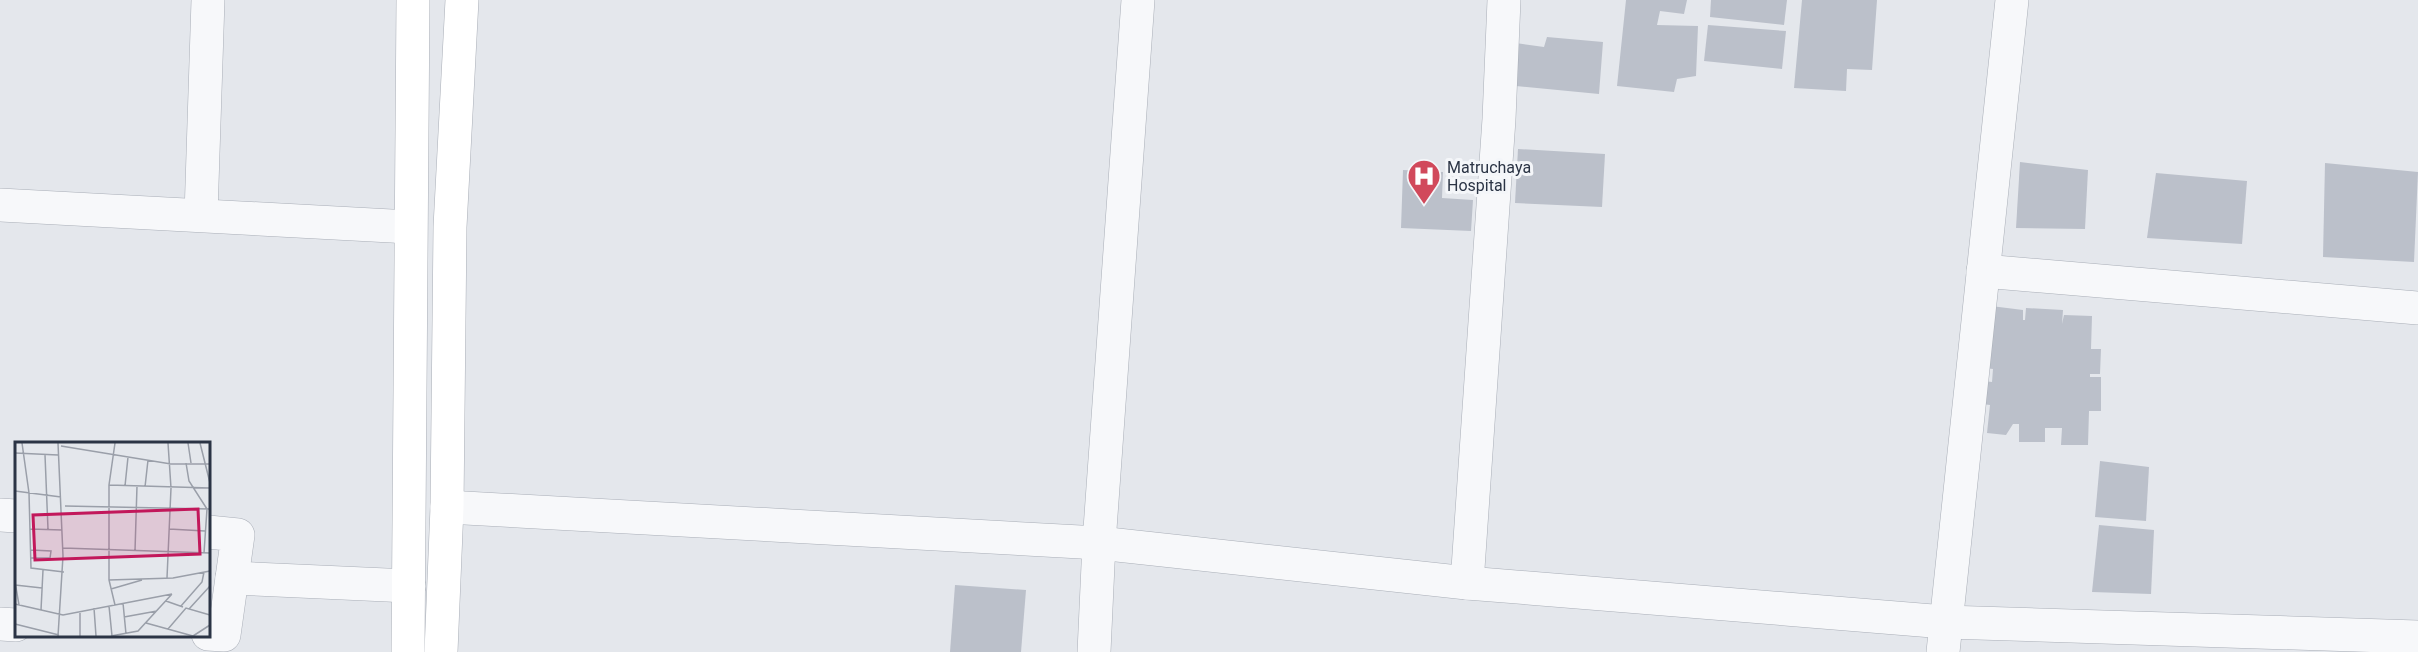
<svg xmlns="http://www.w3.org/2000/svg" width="2418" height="652" font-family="Roboto,sans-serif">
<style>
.building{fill:#bbc0ca}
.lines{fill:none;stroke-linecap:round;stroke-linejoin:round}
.minor-casing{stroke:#a9aeb7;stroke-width:34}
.secondary-casing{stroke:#a9aeb7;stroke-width:34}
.minor{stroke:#f7f8fa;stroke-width:33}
.secondary{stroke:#fff;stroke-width:33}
.labels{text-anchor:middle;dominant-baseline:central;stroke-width:6;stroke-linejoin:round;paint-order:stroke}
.poi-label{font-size:16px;fill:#2b3445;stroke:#f4f6f9;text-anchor:start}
.inset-road{fill:none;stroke:#9a9fa9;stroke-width:1.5}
.view{fill:#c2185b;fill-opacity:0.15;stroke:#c2185b;stroke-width:3}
.inset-edge{fill:none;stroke:#2b3445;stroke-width:3}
</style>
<rect width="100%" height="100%" fill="#e4e7ec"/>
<g class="building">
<path d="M1626,0H1687L1684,14L1660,11L1657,25L1698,26L1696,76L1677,79L1674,92L1617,86Z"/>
<path d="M1711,0H1787L1784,25L1710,17Z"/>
<path d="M1802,0H1877L1872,70L1847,69L1846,91L1794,88Z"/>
<path d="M1708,25L1786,31L1782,69L1704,61Z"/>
<path d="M1547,37L1603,42L1599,94L1516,86V43L1544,47Z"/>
<path d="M1518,149L1605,154L1602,207L1515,203Z"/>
<path d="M2020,162L2088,170L2085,229L2016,228Z"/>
<path d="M2325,163L2418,172L2414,262L2323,257Z"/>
<path d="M1403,170L1443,172L1442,198L1473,200L1471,231L1401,228Z"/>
<path d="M2156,173L2247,181L2242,244L2147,238Z"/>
<path d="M1991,306L2023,310V320H2025L2026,308L2063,310L2062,324L2064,315L2092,316L2091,349H2101L2100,374H2090V377H2101V411H2089L2088,445H2061L2062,428H2045V442H2019V424H2013L2006,435L1987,433L1990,405L1982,404L1984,381L1992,382L1993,369L1976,367Z"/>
<path d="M2100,461L2149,467L2146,521L2095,517Z"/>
<path d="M2099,525L2154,530L2151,594L2092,592Z"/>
<path d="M955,585L1026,590L1021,652H950Z"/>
</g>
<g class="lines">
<defs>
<g id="minor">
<path d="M0,205L410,227"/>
<path d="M201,215L208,0"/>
<path d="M1983,271L2418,308"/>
<path d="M447,507L1099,543L1467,583L1945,622L2418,637"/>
<path d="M0,515L16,516"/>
<path d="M208,532L238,535L224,635L208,634"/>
<path d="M232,578L409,586"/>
<path d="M1467,583L1499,119L1504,0"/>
<path d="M0,624L16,625"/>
<path d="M1094,652L1099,543L1138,0"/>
<path d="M1943,652L2012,0"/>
</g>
<g id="secondary">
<path d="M408,652L413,0"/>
<path d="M441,652L447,507L450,227L462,0"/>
</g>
</defs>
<use href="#minor" class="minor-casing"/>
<use href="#secondary" class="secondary-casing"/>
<use href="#minor" class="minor"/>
<use href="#secondary" class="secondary"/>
</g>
<defs>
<symbol id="hospital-pin" viewBox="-11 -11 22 30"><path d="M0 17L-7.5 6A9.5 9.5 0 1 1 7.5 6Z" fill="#d1495b" stroke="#f4f6f9"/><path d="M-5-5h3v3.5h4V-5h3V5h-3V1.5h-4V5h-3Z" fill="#fff"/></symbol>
</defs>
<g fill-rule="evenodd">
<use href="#hospital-pin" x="1405" y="157" width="38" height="52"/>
</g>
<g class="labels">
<g class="poi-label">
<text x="1447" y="167">Matruchaya<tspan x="1447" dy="18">Hospital</tspan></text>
</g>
</g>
<g transform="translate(15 442)">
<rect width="195" height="195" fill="#e4e7ec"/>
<path class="inset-road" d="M7,1L14,51L16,126L49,130M43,1L48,114L43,194M100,1L94,43V138L100,163M173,1L176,21M185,1L195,41M46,4L156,22H195M0,11L43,13M30,13L33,87M171,21L174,39L192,67L189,111M94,43L195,46M110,44L113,15M130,45L133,18M0,49L46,55M50,64L195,67M15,87L47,88M154,87L190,89M48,106L195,111M16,108L36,109L35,116H16M120,109L122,44M152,136L156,46L153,1M94,138L158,136L195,129M0,140L4,163M0,143L27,146M96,147L127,138M151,159L168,165M108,161L111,192M0,162L48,173L157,152M94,164L97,194M166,164L187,140L189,130M79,166L81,194M174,167L195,144M26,168L28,128M65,169V194M109,175L142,169M131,181L178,194M0,182L44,193M153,187L171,166L195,173M96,194L123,189L157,152M178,194L195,183"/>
<path class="view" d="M183,67L185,112L20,118L18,73Z"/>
<rect width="195" height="195" class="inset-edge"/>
</g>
</svg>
